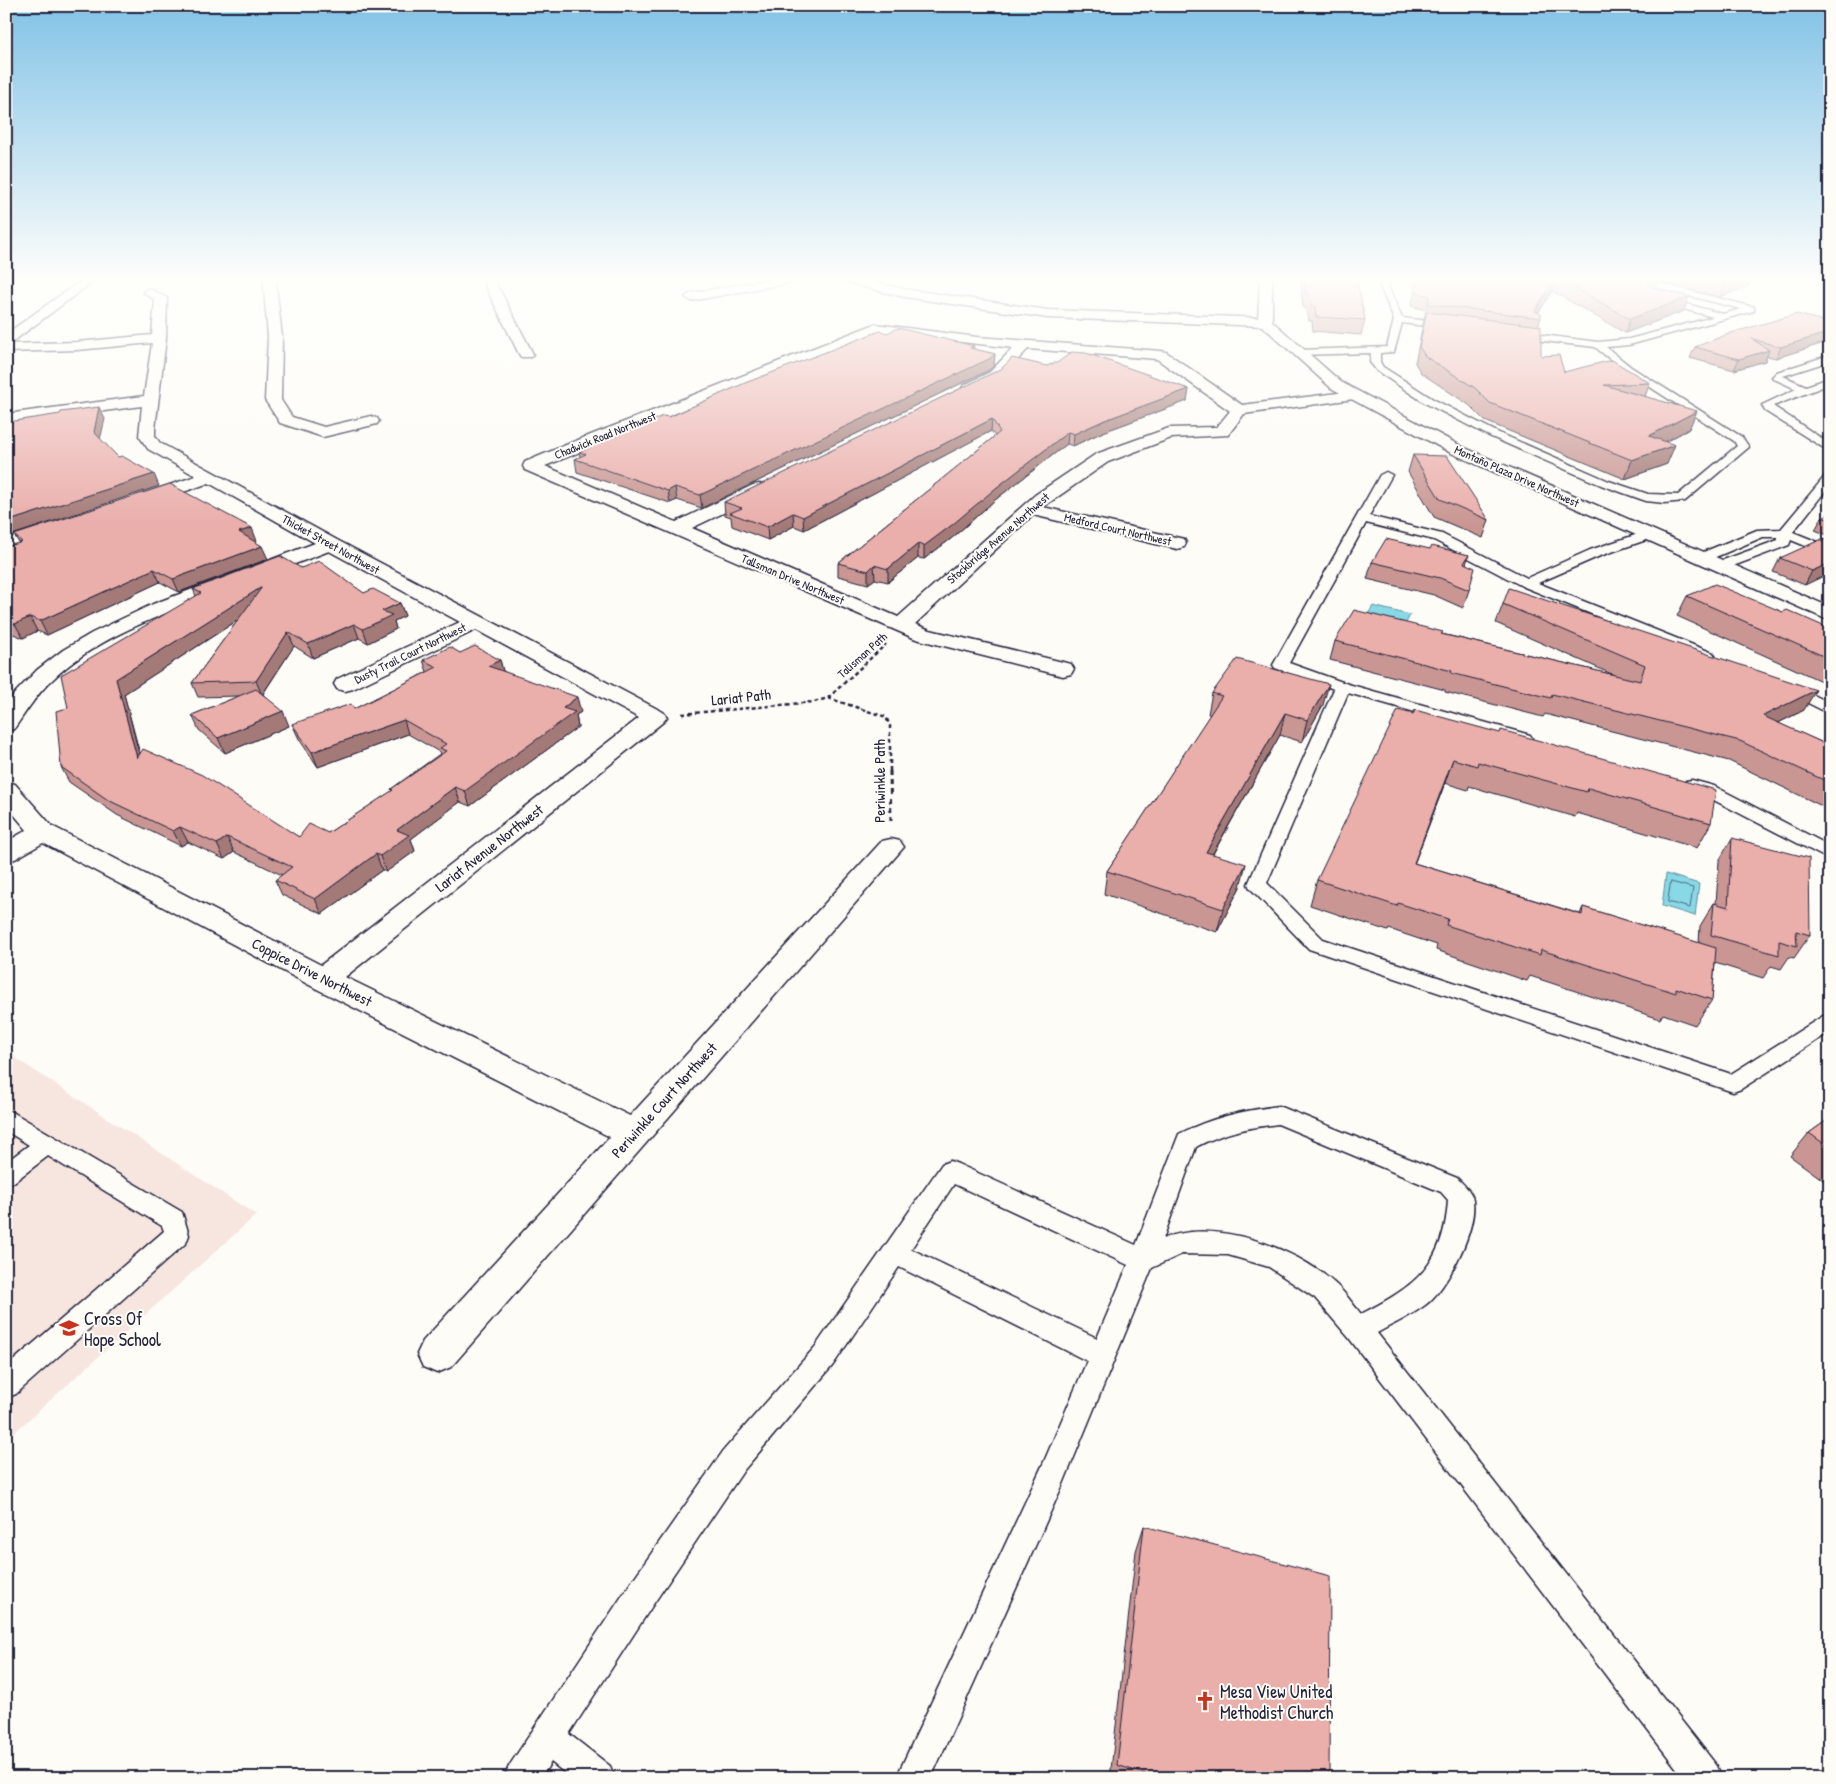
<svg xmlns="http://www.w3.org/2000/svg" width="1836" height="1784" font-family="'Patrick Hand',sans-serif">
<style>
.built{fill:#f7e5e0}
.water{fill:#88d8e5;stroke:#5f8fa1}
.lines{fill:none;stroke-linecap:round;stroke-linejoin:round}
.shore{stroke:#4b6b7f;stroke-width:1}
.lane-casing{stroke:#22223b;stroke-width:3}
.street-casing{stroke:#22223b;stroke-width:3}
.secondary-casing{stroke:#22223b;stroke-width:3}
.path-far1{stroke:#22223b;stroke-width:2.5;stroke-dasharray:4 3;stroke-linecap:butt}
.path{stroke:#22223b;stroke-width:3;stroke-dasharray:5 4;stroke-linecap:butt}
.lane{fill:#fdfcf7;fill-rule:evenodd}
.street{fill:#fdfcf7;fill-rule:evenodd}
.secondary{fill:#fdfcf7;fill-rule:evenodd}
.wall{fill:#c99693;stroke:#22223b}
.shaded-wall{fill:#a47a78;stroke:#22223b}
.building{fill:#eaaeab;stroke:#22223b}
.labels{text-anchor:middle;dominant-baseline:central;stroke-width:4;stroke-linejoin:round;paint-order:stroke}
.far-street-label{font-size:12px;fill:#22223b;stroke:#fdfcf7}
.street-label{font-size:15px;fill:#22223b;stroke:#fdfcf7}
.near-poi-label{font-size:18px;fill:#22223b;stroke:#fdfcf7;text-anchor:start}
</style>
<rect width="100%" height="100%" fill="#fdfcf7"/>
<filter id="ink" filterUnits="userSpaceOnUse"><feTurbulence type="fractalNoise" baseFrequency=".02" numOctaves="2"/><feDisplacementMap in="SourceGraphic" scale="10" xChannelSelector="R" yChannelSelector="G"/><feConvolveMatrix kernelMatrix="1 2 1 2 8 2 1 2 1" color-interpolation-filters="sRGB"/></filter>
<g filter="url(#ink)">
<path class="built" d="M6,1052L256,1215L6,1440Z"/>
<g class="water">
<path d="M1373,606L1410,615L1406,623L1368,614Z"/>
<path d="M1666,874L1699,884L1695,916L1662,906Z"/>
</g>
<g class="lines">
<path class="shore" d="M1671,882L1693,888L1690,908L1668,902Z"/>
<defs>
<g id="lane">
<path d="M1385,277H1393L1388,286L1402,318L1448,323L1453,326L1448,329L1402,323L1394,352L1380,353V362L1383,367L1433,399L1497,432L1609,481L1648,494L1678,495L1737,446L1734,441L1625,371L1595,347L1517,338L1512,335L1517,332L1598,342L1629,339L1713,317L1658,302L1657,300L1661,297L1723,314L1741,309L1622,279L1621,277H1633L1754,307V311L1629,345L1606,347L1631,367L1742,437L1749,447L1685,501L1664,503L1646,501L1601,485L1489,436L1425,403L1377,371L1370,362L1371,353L1296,355L1294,353L1299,350L1387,347L1394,320L1380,286Z"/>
<path d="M1830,355V361L1783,376L1806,386L1830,378V384L1773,406L1830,444V452L1765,411L1762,405L1796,389L1774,379L1772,377L1777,372Z"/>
<path d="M1386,472L1392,475L1369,516L1442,534L1527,578L1590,550L1644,532H1652L1654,535L1652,538L1600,556L1538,583L1713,653L1715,656L1713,659H1703L1522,586L1434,540L1366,523L1289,663L1348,684L1530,735L1532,738L1530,741L1524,743L1348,693L1267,883L1323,939L1731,1074L1823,1016L1830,1014V1032L1741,1089L1733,1092L1309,949L1250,888L1248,884L1334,689L1275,668L1273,665L1380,475Z"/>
<path d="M1830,474V485L1793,532L1830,547V556L1791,540L1789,545L1725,569H1715L1713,566L1715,563L1778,540V537H1763L1706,561L1701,562L1694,558L1696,555L1757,530L1781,529L1826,475Z"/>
<path d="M1787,682L1830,703V714L1782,690L1779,687L1782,684Z"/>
<path d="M1692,780L1714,786L1830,846V860L1702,794L1686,789L1684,785L1686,781Z"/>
<path d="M1279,1106L1457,1178C1462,1183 1469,1189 1472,1196C1480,1224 1450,1282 1430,1301C1415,1314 1395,1323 1377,1333L1717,1766L1722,1778H1684L1349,1338L1315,1298L1269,1267L1228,1255L1182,1254L1152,1268L1063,1484L931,1778H896L1043,1464L1087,1361L899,1267L833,1365L744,1470L654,1603L569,1734L610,1766L615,1778H571L551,1762L541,1778H504L509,1766L632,1581L724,1450L815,1347L942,1164L950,1161L958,1164L1136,1245L1179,1134C1213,1117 1241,1111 1279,1106ZM1278,1124L1441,1192L1448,1200C1444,1265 1416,1286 1361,1314C1352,1303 1344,1291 1333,1282C1296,1248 1212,1217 1163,1239L1196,1147C1224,1132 1247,1128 1278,1124ZM954,1184L1128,1265L1097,1338L911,1249Z"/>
<path d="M6,1110L14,1113L182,1212L189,1235L186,1243L16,1394L6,1398V1367L164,1231L162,1226L48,1156L14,1182L6,1185V1162L29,1145L6,1131Z"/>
</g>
<g id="street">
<path d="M263,277H275L282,337L281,400L292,417L324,427L371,416L377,418L379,421L377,424L323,437L280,423L265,400L268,337Z"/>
<path d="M481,277H493L533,354L531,357H521L519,354Z"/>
<path d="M783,277H806L800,281L691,301L685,297L691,293Z"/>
<path d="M835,277H853L904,289L1048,310L1265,318L1272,322L1265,326L1048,318L904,297L837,280Z"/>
<path d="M149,288L167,298L166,338L155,429V436L160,443L337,540L663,712L667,717L663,722L345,977L630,1116L882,841L891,839L900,841L904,847L451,1367L437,1373L423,1367L417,1354L423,1341L610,1137L313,987L43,843L15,859L6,861V842L27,830L6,805V782L15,784L52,826L321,965L639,718L476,630L353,689L345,691L337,689L334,684L337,679L460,622L329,551C292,565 255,579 219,593C161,615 96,637 51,681C36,695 26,712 14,729L6,731V706L15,693L37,670L63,650L92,633L153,604L315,543L209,483L149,504L143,505L137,504L134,500L137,496L196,476L148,449L139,436L142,406L6,424V414L144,396L152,343L77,350L6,352V344L77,342L152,335L155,300L143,292Z"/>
<path d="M875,324L977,337L1161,351L1166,352L1242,405L1354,391L1359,392L1361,395L1359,398L1354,399L1244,414L1228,435L1171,438L1108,462L1043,507L1184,539L1186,543L1184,547L1177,549L1033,515L915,624L930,630L1071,664L1074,669L1071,674L1063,676L916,639L525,470L523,466L525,462L578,440ZM876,332L1013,348L990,372L964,385L962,388L964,391L969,392L1000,378L1028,349L1157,359L1230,411L1217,427L1169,428L1096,454L1035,495L898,617L692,528L765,493L768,489L765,485L759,484L753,485L676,522L545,466Z"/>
<path d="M52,524L58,526L61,530L58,534L6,551V539Z"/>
</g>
<g id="secondary">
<path d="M86,277H99L11,343L6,344V334Z"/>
<path d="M1260,277H1272V321L1341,382L1463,447L1830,607V621L1451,453L1331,388L1258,322Z"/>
</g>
</defs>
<use href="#lane" class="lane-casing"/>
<use href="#street" class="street-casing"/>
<use href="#secondary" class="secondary-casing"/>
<g class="path-far1">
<path d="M828,698L886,717L890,726V772"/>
<path d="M682,714L814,702L828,698L886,644"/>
</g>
<path class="path" d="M890,771L891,824"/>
<use href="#lane" class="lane"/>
<use href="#street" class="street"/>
<use href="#secondary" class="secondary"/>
</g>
<g class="wall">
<path d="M1302,277H1356L1365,320L1361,335L1313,331L1312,321H1309L1306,308H1303L1301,284Z"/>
<path d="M1417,277H1753L1749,286L1720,297L1657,281L1655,287L1684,311L1625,333L1552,291L1538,313L1541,318L1538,325L1541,356L1564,372L1650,383L1645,396L1689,429L1665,442L1667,464L1625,479L1485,421L1469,405L1421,373L1415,363L1426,310L1411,306L1416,289L1414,288Z"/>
<path d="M1830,323V341L1776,358L1767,356L1765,361L1734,370L1690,358L1695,347Z"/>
<path d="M887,333L974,346V349L995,354L994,365L989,370L702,508L677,500L670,503L577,472L575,459L580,457L579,452Z"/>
<path d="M1047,366L1189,389L1187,401L1103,432L1073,446L1067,444L995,500L952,538L924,559L918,558L888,582L875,579L868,584L838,576V563L995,436L991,431L804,530L794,526L768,540L732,526L731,517L725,515L724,502Z"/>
<path d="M1413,455L1489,520L1483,538L1434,517L1408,472Z"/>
<path d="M1830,514V536L1815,530L1822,517Z"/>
<path d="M14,535L257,541H255L268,559L179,592L160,582L47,635L37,631L23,638L6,631V547L19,543Z"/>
<path d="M1830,541L1805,585L1773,572L1780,558Z"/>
<path d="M1430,549L1469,555L1466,564L1469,590L1463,608L1434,595L1367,579L1372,562Z"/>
<path d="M301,568L364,593L400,603L405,616L394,621L396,629L368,643L359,638L313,658L294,646L263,694L289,726L225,753L199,730L192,715L239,696L198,697L192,683L238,620L124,694L140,754L299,837L328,833L392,791L391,789L441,753L408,734L318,767L299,739L292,724L354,709L427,672L423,660L460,653L500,660L503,671L581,712L576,715L578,727L470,806L460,802L411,839L415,851L386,872L382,870L322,914L282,895L275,880L282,875L234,852L224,859L188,842L181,846L117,815L69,782L61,767L68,708L196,596L193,589Z"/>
<path d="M1687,596L1783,612L1830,629V685L1677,616Z"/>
<path d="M1503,604L1804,710L1778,723L1830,746V810L1729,761L1545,714L1543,717L1445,692V690L1330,660L1335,641L1442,634L1614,675L1496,623Z"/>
<path d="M1212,693L1323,705L1302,742L1280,735L1213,854L1240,887L1217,932L1104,894L1107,871L1210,715L1208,714Z"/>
<path d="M1413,714L1711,823L1697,848L1577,813L1575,817L1469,786L1468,790L1445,783L1414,863L1580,914L1583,907L1699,943L1700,926L1714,903L1716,904L1719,861L1732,838L1810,935L1794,958L1789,957L1781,969L1771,966L1763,978L1715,963L1712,1000L1695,1025L1663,1014L1660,1019L1530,976L1527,981L1436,950L1437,945L1389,929L1388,931L1310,905L1317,880Z"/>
<path d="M1830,1118V1185L1790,1156L1809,1133Z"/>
<path d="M1144,1526L1329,1778H1110L1136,1551Z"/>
</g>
<g class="shaded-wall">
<path d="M1556,277L1552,291L1536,317L1535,311Z"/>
<path d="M1656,277H1659L1654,289L1642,293L1648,279Z"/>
<path d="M1743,277H1753L1749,286L1720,297L1726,283Z"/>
<path d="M1689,297L1684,311L1625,333L1630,319Z"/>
<path d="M1830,332V341L1776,358L1781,347Z"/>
<path d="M1769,350L1765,361L1734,370L1739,359Z"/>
<path d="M995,354L994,365L989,370L702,508L700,495Z"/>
<path d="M1189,389L1187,401L1103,432L1073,446L1074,434L1105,420Z"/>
<path d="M99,407L105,419L99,444L94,432Z"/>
<path d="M1697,411L1689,429L1642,454L1649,436Z"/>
<path d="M992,419L991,431L804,530L803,517Z"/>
<path d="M1068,432L1067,444L995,500L952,538L924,559V546L996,488Z"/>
<path d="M1675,445L1667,464L1625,479L1632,460Z"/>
<path d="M154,474L159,486L9,536L6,531V522Z"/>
<path d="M675,487L677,500L670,503L668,491Z"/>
<path d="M793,513L794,526L768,540L767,527Z"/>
<path d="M252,528L257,541L245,545L239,532Z"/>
<path d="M918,544V558L888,582V569Z"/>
<path d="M262,546L268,559L179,592L173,579Z"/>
<path d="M1830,563V573L1805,585L1812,571Z"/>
<path d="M874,565L875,579L868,584V571Z"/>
<path d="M154,569L160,582L47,635L40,621Z"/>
<path d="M262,587L267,601L124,694L144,773L137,758L116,679Z"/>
<path d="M400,603L405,616L394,621L396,629L368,643L363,629L382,611Z"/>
<path d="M30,617L37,631L23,638L15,624Z"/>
<path d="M354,624L359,638L313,658L308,644Z"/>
<path d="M288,632L294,646L262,695L256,681Z"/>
<path d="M500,660L504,674L488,666Z"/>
<path d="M1329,684L1323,705L1302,742L1307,720Z"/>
<path d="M1816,690L1804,710L1752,736L1763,716Z"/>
<path d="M577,697L581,712L576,715L578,727L470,806L465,791L563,708Z"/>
<path d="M283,711L289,726L225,753L218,738Z"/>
<path d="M1285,713L1280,735L1201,874L1206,852Z"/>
<path d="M404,720L408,734L318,767L312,752Z"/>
<path d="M1453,759L1445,783L1405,888L1414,863Z"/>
<path d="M455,787L460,802L411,839L415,851L386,872L380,856L397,830Z"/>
<path d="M180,827L188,842L181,846L173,831Z"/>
<path d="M227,837L234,852L224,859L217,844Z"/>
<path d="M376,854L382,870L322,914L315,899Z"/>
<path d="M1246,864L1240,887L1217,932L1223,909Z"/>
</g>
<g class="building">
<path d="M1304,277H1356L1365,320L1316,317L1315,307H1312L1309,294H1306Z"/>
<path d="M1420,277H1656L1648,279L1649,286L1689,297L1630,319L1556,277L1535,311L1541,314V318L1428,304L1430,296L1415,292Z"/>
<path d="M1700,277H1743L1726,283Z"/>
<path d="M1427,312L1541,326V356L1559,355L1564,372L1612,360L1650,383L1604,385L1697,411L1649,436L1675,445L1632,460L1490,403L1475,388L1426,357L1419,347Z"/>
<path d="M1797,314L1830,323V332L1781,347L1752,339L1769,350L1739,359L1695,347L1731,333Z"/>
<path d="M898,328L974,346L970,348L995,354L989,359L700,495L675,487L668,491L575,459L586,454L579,452L640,425L663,416L669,417L745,383L880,331L887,333Z"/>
<path d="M1072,352L1086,353L1189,389L1105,420L1074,434L1068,432L996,488L952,525L924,546L918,544L888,569L874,565L868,571L838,563L1000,432L992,419L803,517L793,513L767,527L730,513L742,508L724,502L1001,369L1012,358L1047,366L1054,363H1057Z"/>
<path d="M99,407L94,432L118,457L122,456L154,474L6,522V418H9L8,422L60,414L61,412Z"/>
<path d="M1413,455L1447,456L1489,520L1440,499Z"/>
<path d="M170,484L252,528L239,532L262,546L173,579L154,569L40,621L30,617L15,624L6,621V547L22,542L14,535Z"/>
<path d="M1830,514V520L1822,517Z"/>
<path d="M1386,539L1430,549L1432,546L1469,555L1464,563L1475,568L1469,590L1440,578L1372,562Z"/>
<path d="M1822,539L1830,541V563L1812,571L1780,558Z"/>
<path d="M280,556L301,568L319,561L364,593L373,589L400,603L382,611L392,615L363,629L354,624L308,644L288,632L256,681L192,683L262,587L116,679L137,758L143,749L202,775L299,837L309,824L328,833L393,790L391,789L446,751L440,748L446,744L404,720L312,752L292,724L351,704L354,709L437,667L423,660L450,647L460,653L475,646L500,660L488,666L577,697L563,708L575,712L465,791L455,787L397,830L409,835L380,856L376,854L315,899L275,880L292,867L227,837L217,844L180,827L173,831L108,800L61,767L56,711L68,708L61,675L201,593L193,589Z"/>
<path d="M1715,584L1783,612L1787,610L1830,629V659L1687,596Z"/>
<path d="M1509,588L1816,690L1763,716L1830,746V783L1740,741L1552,694L1551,698L1451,673L1452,671L1335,641L1354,610L1443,632L1441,634L1640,681L1645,665L1503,604Z"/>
<path d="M1237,659L1329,684L1307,720L1285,713L1206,852L1246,864L1223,909L1107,871L1222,696L1212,693Z"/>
<path d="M256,689L283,711L218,738L192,715Z"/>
<path d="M1398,710L1413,714L1415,710L1500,733L1501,730L1716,790L1711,823L1588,788L1587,792L1478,762L1477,766L1453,759L1414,863L1582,915L1583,907L1716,948L1712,1000L1676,988V993L1541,950L1540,955L1446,925L1448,919L1398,903L1397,906L1317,880Z"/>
<path d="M1732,838L1809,858L1810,935L1796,931L1797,946L1779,941V955L1711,935L1714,903L1728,907Z"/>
<path d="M1830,1118V1148L1809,1133Z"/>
<path d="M1144,1526L1330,1576L1329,1778H1158L1117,1765Z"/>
</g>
</g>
<linearGradient id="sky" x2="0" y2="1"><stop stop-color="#81c2e7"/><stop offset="0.53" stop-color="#fefefb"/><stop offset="1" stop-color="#fefefb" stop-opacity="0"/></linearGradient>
<rect width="1836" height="526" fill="url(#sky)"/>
<defs>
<symbol id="school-bare" viewBox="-9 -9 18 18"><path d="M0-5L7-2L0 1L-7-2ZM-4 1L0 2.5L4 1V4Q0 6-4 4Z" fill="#c8321e" stroke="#fdfcf7" stroke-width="2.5" paint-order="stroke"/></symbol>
<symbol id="church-bare" viewBox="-9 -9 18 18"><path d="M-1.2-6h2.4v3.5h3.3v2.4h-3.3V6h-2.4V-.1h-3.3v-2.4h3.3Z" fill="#c8321e" stroke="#fdfcf7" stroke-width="2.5" paint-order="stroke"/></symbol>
</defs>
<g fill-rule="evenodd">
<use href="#school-bare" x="55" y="1314" width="28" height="28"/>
<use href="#church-bare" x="1191" y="1687" width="28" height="28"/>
</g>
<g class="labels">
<g class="far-street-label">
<text transform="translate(605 435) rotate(-22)">Chadwick Road Northwest</text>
<text transform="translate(1517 476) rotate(24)">Montaño Plaza Drive Northwest</text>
<text transform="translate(1118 529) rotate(13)">Medford Court Northwest</text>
<text transform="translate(998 538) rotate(-41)">Stockbridge Avenue Northwest</text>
<text transform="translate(331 544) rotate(29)">Thicket Street Northwest</text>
<text transform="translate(793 579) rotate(23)">Tallsman Drive Northwest</text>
<text transform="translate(410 653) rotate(-26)">Dusty Trail Court Northwest</text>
<text transform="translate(862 655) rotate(-42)">Talisman Path</text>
</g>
<g class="street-label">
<text transform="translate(741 697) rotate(-6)">Lariat Path</text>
<text transform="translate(879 781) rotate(-90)">Periwinkle Path</text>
<text transform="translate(489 848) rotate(-38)">Lariat Avenue Northwest</text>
<text transform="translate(312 972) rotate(27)">Coppice Drive Northwest</text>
<text transform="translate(664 1100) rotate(-48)">Periwinkle Court Northwest</text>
</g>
<g class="near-poi-label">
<text x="84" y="1318">Cross Of<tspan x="84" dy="21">Hope School</tspan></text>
<text x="1220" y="1691">Mesa View United<tspan x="1220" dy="21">Methodist Church</tspan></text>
</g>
</g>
<rect width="1836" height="1784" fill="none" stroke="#fdfcf7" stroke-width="25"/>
<rect x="12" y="12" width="1811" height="1759" fill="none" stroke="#22223b" stroke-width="2" filter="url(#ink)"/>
</svg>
